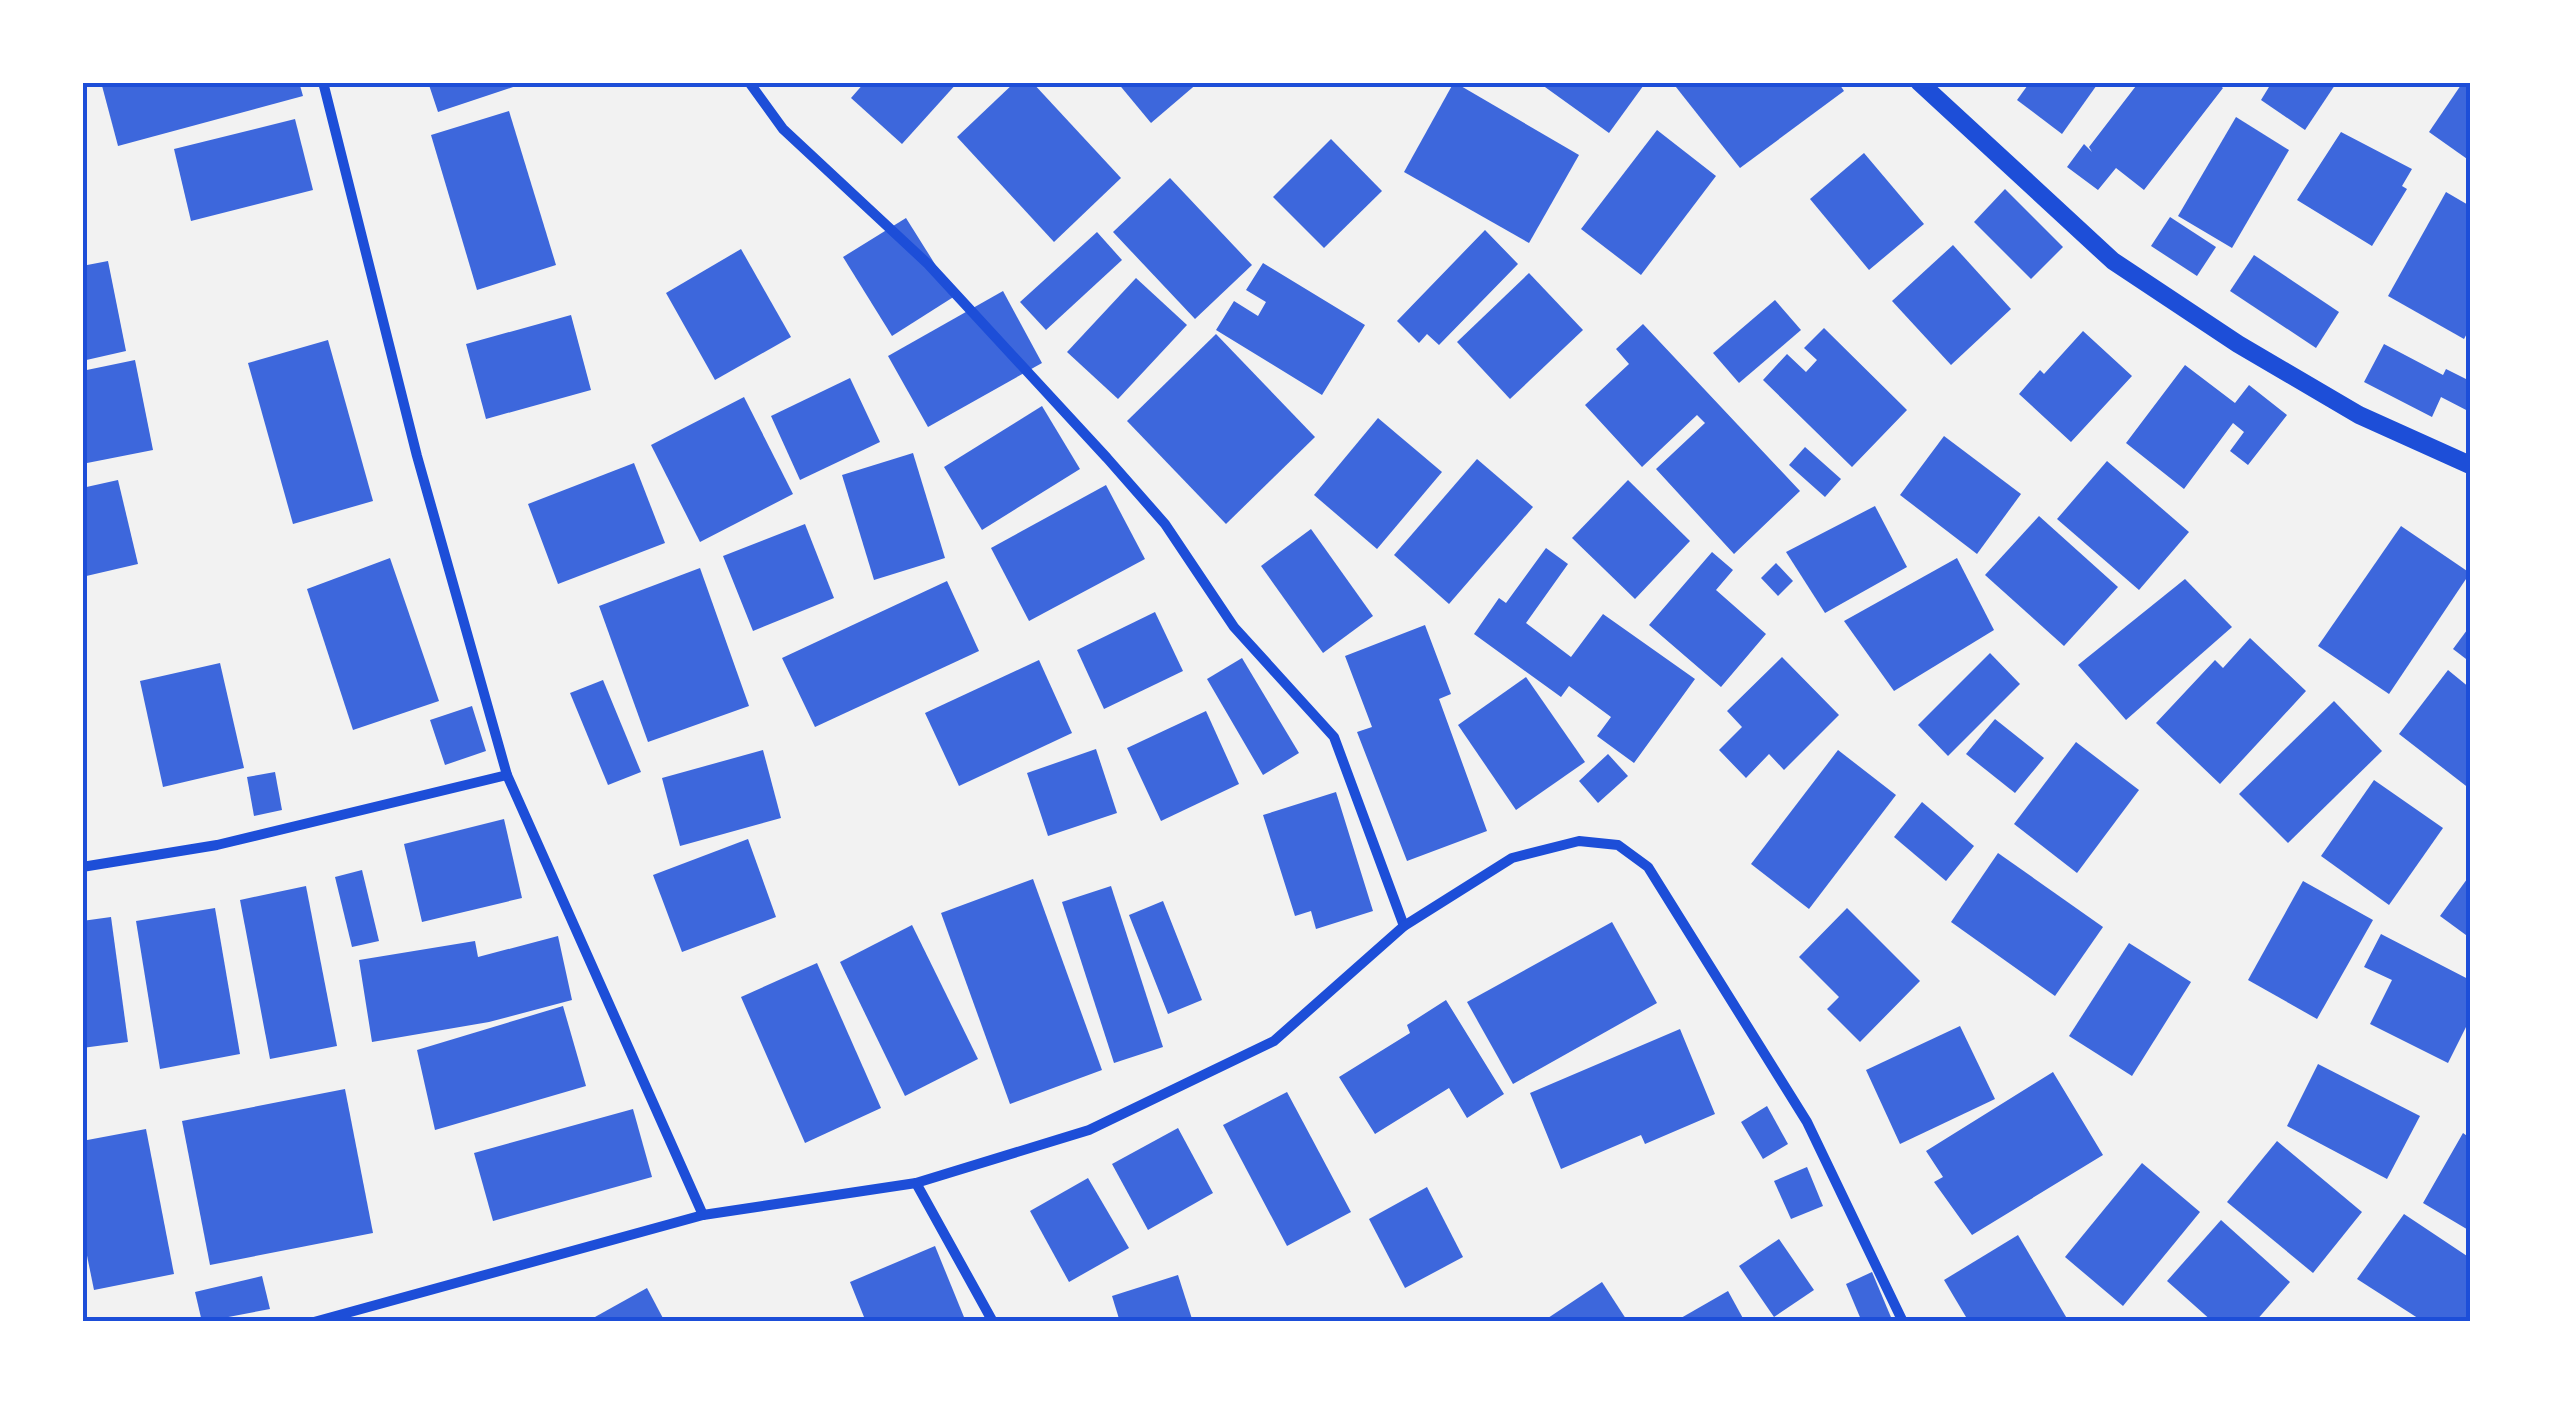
<svg xmlns="http://www.w3.org/2000/svg" width="2553" height="1404" font-family="'Sofia Sans Condensed',sans-serif">
<style>
.building{fill:#3d67dc}
.lines{fill:none;stroke-linecap:round;stroke-linejoin:round}
.minor{stroke:#1d4ed8;stroke-width:10}
.tertiary{stroke:#1d4ed8;stroke-width:18}
.neatline{fill:none;stroke:#1d4ed8;stroke-width:4}
</style>
<rect width="100%" height="100%" fill="#f2f2f2"/>
<g class="building">
<path d="M101,82H299L303,96L118,146Z"/>
<path d="M428,82H525V83L438,112Z"/>
<path d="M865,82H958L902,144L851,98Z"/>
<path d="M1015,82H1032L1121,178L1054,242L957,137Z"/>
<path d="M1117,82H1199L1151,123Z"/>
<path d="M1454,82L1579,155L1529,243L1404,172Z"/>
<path d="M1538,82H1646L1609,133Z"/>
<path d="M1672,82H1838L1844,91L1740,168Z"/>
<path d="M2030,82H2099L2062,134L2017,100Z"/>
<path d="M2139,82H2216L2223,88L2144,190L2116,168L2098,190L2067,167L2084,144L2092,152L2089,147Z"/>
<path d="M2272,82H2337L2305,130L2261,100Z"/>
<path d="M2463,82H2470V161L2429,132Z"/>
<path d="M509,111L556,265L477,290L431,135Z"/>
<path d="M2236,117L2289,150L2232,248L2178,216Z"/>
<path d="M295,119L313,190L191,221L174,149Z"/>
<path d="M1657,130L1716,176L1641,275L1581,229Z"/>
<path d="M2341,132L2412,169L2402,186L2407,189L2372,246L2297,200Z"/>
<path d="M1331,139L1382,191L1324,248L1273,197Z"/>
<path d="M1864,153L1924,224L1869,270L1810,199Z"/>
<path d="M1170,178L1252,265L1195,319L1113,232Z"/>
<path d="M2005,189L2063,247L2031,279L1974,222Z"/>
<path d="M2446,192L2470,206V328L2464,339L2388,296Z"/>
<path d="M2170,217L2216,247L2197,276L2151,246Z"/>
<path d="M906,218L955,296L892,336L843,257Z"/>
<path d="M1485,230L1518,264L1439,345L1427,334L1419,343L1397,321Z"/>
<path d="M1097,232L1122,260L1046,330L1020,302Z"/>
<path d="M1953,245L2011,309L1951,365L1892,301Z"/>
<path d="M741,249L791,337L715,380L666,293Z"/>
<path d="M2254,255L2339,312L2316,348L2230,291Z"/>
<path d="M108,261L126,351L82,361V266Z"/>
<path d="M1263,263L1365,325L1322,395L1216,330L1234,301L1258,316L1266,302L1246,290Z"/>
<path d="M1529,273L1583,330L1510,399L1457,342Z"/>
<path d="M1136,278L1187,325L1118,399L1067,352Z"/>
<path d="M1003,291L1042,363L928,427L888,356Z"/>
<path d="M1775,300L1801,330L1739,383L1713,353Z"/>
<path d="M571,315L591,390L486,419L466,344Z"/>
<path d="M1643,324L1800,491L1734,554L1656,469L1705,423L1697,415L1642,467L1585,405L1629,364L1616,349Z"/>
<path d="M1824,328L1907,410L1852,467L1763,380L1787,354L1806,372L1817,360L1804,348Z"/>
<path d="M2083,331L2132,376L2071,442L2019,394L2040,370L2044,374Z"/>
<path d="M1216,334L1315,437L1226,524L1127,421Z"/>
<path d="M328,340L373,501L293,524L248,363Z"/>
<path d="M2384,344L2443,375L2446,369L2470,381V412L2441,397L2432,417L2364,382Z"/>
<path d="M135,360L153,450L82,464V371Z"/>
<path d="M2185,365L2235,403L2249,385L2287,415L2248,465L2230,451L2244,432L2233,423L2184,489L2126,443Z"/>
<path d="M850,378L880,442L800,480L771,416Z"/>
<path d="M744,397L793,494L700,542L651,445Z"/>
<path d="M1042,406L1080,469L982,530L944,467Z"/>
<path d="M1378,418L1442,472L1377,549L1314,495Z"/>
<path d="M1944,436L2021,494L1977,554L1900,495Z"/>
<path d="M1805,447L1841,479L1825,497L1789,465Z"/>
<path d="M913,453L945,558L874,580L842,475Z"/>
<path d="M1477,459L1533,507L1449,604L1394,555Z"/>
<path d="M2107,461L2189,532L2139,590L2057,519Z"/>
<path d="M634,463L665,543L558,584L528,504Z"/>
<path d="M118,480L138,564L82,577V488Z"/>
<path d="M1628,480L1690,541L1635,599L1572,538Z"/>
<path d="M1106,485L1145,559L1029,621L991,548Z"/>
<path d="M1875,506L1907,567L1825,613L1786,552Z"/>
<path d="M2039,516L2118,587L2064,646L1985,575Z"/>
<path d="M805,524L834,598L753,631L723,556Z"/>
<path d="M2401,526L2470,573L2389,694L2318,646Z"/>
<path d="M1311,529L1373,616L1323,653L1261,566Z"/>
<path d="M1546,548L1568,564L1526,623L1571,657L1603,614L1695,679L1634,763L1597,736L1611,717L1569,686L1561,697L1474,634L1499,598L1506,603Z"/>
<path d="M1712,552L1733,570L1716,590L1766,634L1721,687L1649,625Z"/>
<path d="M390,558L439,701L353,730L307,589Z"/>
<path d="M1957,558L1994,630L1894,691L1844,621Z"/>
<path d="M1776,563L1793,581L1778,596L1761,578Z"/>
<path d="M700,568L749,706L648,742L599,606Z"/>
<path d="M2185,579L2232,627L2126,720L2078,665Z"/>
<path d="M947,581L979,651L815,727L782,658Z"/>
<path d="M1155,612L1183,671L1104,709L1077,650Z"/>
<path d="M1425,625L1451,694L1439,699L1487,831L1407,861L1357,732L1372,727L1345,656Z"/>
<path d="M2470,626V662L2453,649Z"/>
<path d="M2250,638L2306,691L2220,784L2156,723L2215,660L2223,668Z"/>
<path d="M1990,653L2020,684L1948,756L1918,725Z"/>
<path d="M1782,657L1839,715L1784,770L1769,754L1746,778L1719,750L1742,727L1727,711Z"/>
<path d="M1242,658L1299,753L1263,775L1207,679Z"/>
<path d="M1039,660L1072,733L959,786L925,713Z"/>
<path d="M220,663L244,768L163,787L140,681Z"/>
<path d="M2448,670L2470,688V789L2399,734Z"/>
<path d="M1526,677L1585,762L1516,810L1458,725Z"/>
<path d="M603,680L641,772L608,785L570,693Z"/>
<path d="M2334,701L2382,751L2288,843L2239,794Z"/>
<path d="M472,706L486,751L445,765L430,720Z"/>
<path d="M1206,711L1239,784L1161,821L1127,748Z"/>
<path d="M1995,719L2044,758L2015,793L1966,754Z"/>
<path d="M2076,742L2139,790L2077,873L2014,824Z"/>
<path d="M1096,749L1117,813L1048,836L1027,773Z"/>
<path d="M763,750L781,818L680,846L662,778Z"/>
<path d="M1838,750L1896,795L1809,909L1751,864Z"/>
<path d="M1608,754L1628,776L1598,803L1579,781Z"/>
<path d="M275,772L282,810L254,816L247,777Z"/>
<path d="M2374,780L2443,828L2389,905L2321,856Z"/>
<path d="M1336,792L1373,911L1316,929L1311,911L1295,916L1263,815Z"/>
<path d="M1922,802L1974,846L1946,881L1894,837Z"/>
<path d="M504,819L522,898L422,922L404,844Z"/>
<path d="M748,839L776,917L682,952L653,875Z"/>
<path d="M1998,853L2103,927L2055,996L1951,922Z"/>
<path d="M362,870L379,941L352,947L335,877Z"/>
<path d="M2470,875V938L2440,916Z"/>
<path d="M1033,879L1102,1070L1010,1104L941,913Z"/>
<path d="M2303,881L2373,920L2317,1019L2248,980Z"/>
<path d="M306,886L337,1046L270,1059L240,900Z"/>
<path d="M1111,886L1163,1047L1114,1063L1062,902Z"/>
<path d="M1163,901L1202,1000L1168,1014L1129,915Z"/>
<path d="M215,908L240,1054L160,1069L136,921Z"/>
<path d="M1847,908L1920,981L1860,1042L1827,1009L1839,997L1799,957Z"/>
<path d="M111,917L128,1042L82,1048V921Z"/>
<path d="M1612,922L1657,1003L1513,1084L1467,1002Z"/>
<path d="M912,925L978,1059L905,1096L840,962Z"/>
<path d="M2381,934L2470,980V1019L2448,1063L2370,1024L2392,980L2364,967Z"/>
<path d="M558,936L572,1000L489,1022L372,1042L359,960L475,941L478,957Z"/>
<path d="M2129,943L2191,982L2132,1076L2069,1036Z"/>
<path d="M817,963L881,1108L805,1143L741,997Z"/>
<path d="M1446,1000L1504,1094L1467,1118L1449,1088L1375,1134L1339,1077L1410,1033L1407,1025Z"/>
<path d="M563,1006L586,1086L435,1130L417,1050Z"/>
<path d="M1960,1026L1995,1099L1900,1144L1866,1070Z"/>
<path d="M1680,1029L1715,1114L1645,1144L1641,1135L1561,1169L1530,1093Z"/>
<path d="M2318,1064L2420,1116L2387,1179L2287,1126Z"/>
<path d="M2053,1072L2103,1155L1972,1235L1934,1182L1943,1177L1926,1151Z"/>
<path d="M345,1089L373,1233L210,1265L182,1121Z"/>
<path d="M1287,1092L1351,1212L1287,1246L1223,1125Z"/>
<path d="M1767,1106L1788,1144L1763,1159L1741,1122Z"/>
<path d="M633,1109L652,1177L493,1221L474,1153Z"/>
<path d="M1178,1128L1213,1193L1148,1230L1112,1164Z"/>
<path d="M146,1129L174,1274L94,1290L82,1231V1141Z"/>
<path d="M2463,1133L2470,1138V1181L2466,1188L2470,1191V1231L2423,1203Z"/>
<path d="M2277,1141L2362,1212L2313,1273L2227,1202Z"/>
<path d="M2142,1163L2200,1212L2123,1306L2065,1257Z"/>
<path d="M1807,1167L1823,1206L1791,1219L1774,1181Z"/>
<path d="M1088,1178L1129,1248L1069,1282L1030,1211Z"/>
<path d="M1427,1187L1463,1257L1405,1288L1369,1219Z"/>
<path d="M2404,1214L2470,1258V1322H2424L2357,1279Z"/>
<path d="M2221,1220L2290,1282L2255,1322H2213L2167,1281Z"/>
<path d="M2018,1235L2069,1322H1969L1944,1280Z"/>
<path d="M1779,1239L1814,1290L1774,1317L1739,1266Z"/>
<path d="M935,1246L966,1322H866L850,1282Z"/>
<path d="M1872,1272L1893,1322H1862L1846,1284Z"/>
<path d="M1178,1275L1193,1322H1120L1112,1296Z"/>
<path d="M262,1276L270,1309L202,1322L195,1292Z"/>
<path d="M1602,1282L1628,1322H1542Z"/>
<path d="M647,1288L665,1322H586Z"/>
<path d="M1728,1291L1745,1322H1674Z"/>
</g>
<g class="lines">
<g class="minor">
<path d="M323,82L417,456L507,775L703,1215"/>
<path d="M749,82L783,129L928,264L1107,458L1165,524L1234,627L1334,737L1404,926"/>
<path d="M82,867L217,845L507,775"/>
<path d="M916,1183L993,1322"/>
<path d="M314,1322L703,1215L916,1183L1089,1130L1274,1041L1404,926L1512,858L1579,841L1618,845L1648,867L1807,1122L1903,1322"/>
</g>
<path class="tertiary" d="M1919,82L2113,261L2238,344L2359,415L2470,465"/>
</g>
<rect width="2553" height="1404" fill="none" stroke="#ffffff" stroke-width="170"/>
<rect x="85" y="85" width="2383" height="1234" class="neatline"/>
</svg>
